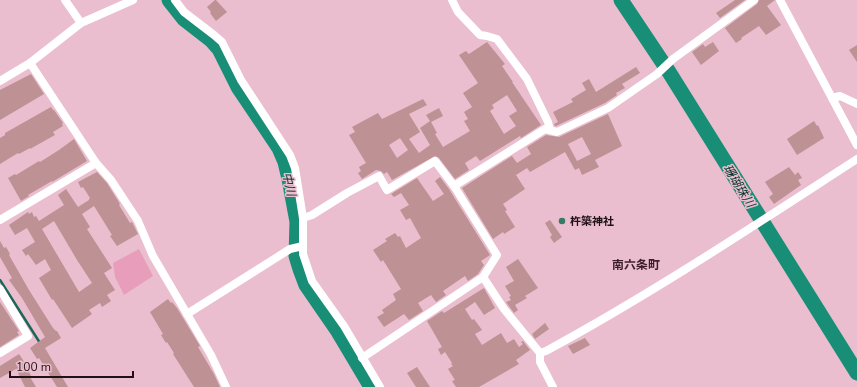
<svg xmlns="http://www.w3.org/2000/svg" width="857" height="387" font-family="'Nunito Sans','Noto Sans JP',sans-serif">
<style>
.green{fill:#e89ebb}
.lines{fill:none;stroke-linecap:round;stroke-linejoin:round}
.stream{stroke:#1b685a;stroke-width:2.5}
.river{stroke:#198e76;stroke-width:15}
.building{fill:#be9194;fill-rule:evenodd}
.minor{stroke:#fff;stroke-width:8}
.poi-dot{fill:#377867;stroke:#eabece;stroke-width:1.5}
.labels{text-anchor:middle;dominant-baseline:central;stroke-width:3;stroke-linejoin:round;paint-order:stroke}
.poi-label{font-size:11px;font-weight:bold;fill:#201117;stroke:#eabece;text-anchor:start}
.water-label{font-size:12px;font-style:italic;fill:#003228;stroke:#eabece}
.neighbourhood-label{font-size:12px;font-weight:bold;fill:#3e1d2b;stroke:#eabece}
</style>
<rect width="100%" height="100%" fill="#eabece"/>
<path class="green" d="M139,249L153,276L124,295L115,277L113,263Z"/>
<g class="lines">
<path class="stream" d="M0,280L40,343"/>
<g class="river">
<path d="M169,0L184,19L211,40L219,49L238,87L279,148L285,162L289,179L297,222L296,256L300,269L306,285L337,330L371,387"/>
<path d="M621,0L669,72L857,373"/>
</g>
</g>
<g class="building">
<path d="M215,0H216L227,12L216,21L210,13L211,12L207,7Z"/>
<path d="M735,0H745L720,18L716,13Z"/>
<path d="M759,0H775L767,6L781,25L766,35L759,26L741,38L742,39L736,43L725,28L757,4Z"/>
<path d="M487,42L505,64L502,66L513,82H512L541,125L521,138L520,136L480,161L476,156L465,163L469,170L455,179L439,158L435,156L392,180L387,172L384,174L381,171L376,170L362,179L358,173L361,171L359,167L366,163L349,135L355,132L352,127L378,113L382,119L423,99L427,105L409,114L420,132L409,139L419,153L430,145L420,128L430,121L426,115L439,108L443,116L431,122L437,133L435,134L443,147L470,131L464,121L468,119L464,112L472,107L463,93L478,83L459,55L466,51L469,54ZM507,95L517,111L509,116L516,126L504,134L490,111L494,108L492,105ZM400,138L408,150L397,158L389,145Z"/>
<path d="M713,42L719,51L701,65L692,52L703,44L705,47Z"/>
<path d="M857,45V62L849,50Z"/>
<path d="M636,67L640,73L622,84L625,88L616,93L617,95L605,103L556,126H555L554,124L558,122L553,112L573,102L571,99L586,90L582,83L589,79L596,92Z"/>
<path d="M31,74L44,94L0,120V90Z"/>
<path d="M51,107L53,110H54L63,123L62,124L63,126L53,132L55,135L30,149V148L19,154L18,153L0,164V138L5,135V133Z"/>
<path d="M608,114L622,146L595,160L599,167L582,175L579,168L575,170L565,152L530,172L527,168L516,175L525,189L503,204L507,210L505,211L515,227L504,234L503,232L493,239L462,188L512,156L517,163L531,154L527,147L546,135L559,137ZM582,137L591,154L577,161L568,144Z"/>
<path d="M814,121L817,126L818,125L824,138L797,155L787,139Z"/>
<path d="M74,139L87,161L52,182V181L28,195L29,196L21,201L8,178L15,174L16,175L39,161L40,162L59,150Z"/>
<path d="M789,167L795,175L798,172L802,178L798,180L801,185L774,204L769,197L773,194L765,182Z"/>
<path d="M97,172L107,183L120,204L119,205L130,223L132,222L138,234L117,246L110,236L112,235L94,206L82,214L90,227L87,229L112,268L104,273L115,290L107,295L111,301L102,307L100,303L89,310L92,314L72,328L53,299L52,300L39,278L51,270L45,259L36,265L28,254L26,256L22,250L35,242L27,228L15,235L9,225L28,212L29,214L32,212L34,217L36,216L39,221L64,205L58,195L66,189L78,207L89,200V199L90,198L83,187L81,188L78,182ZM54,221L77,260L92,283L79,292L42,229Z"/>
<path d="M440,177L449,189L490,255L481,261L484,265L478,274L468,281L465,276L443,291L446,295L436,302L431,295L418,303L423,311L409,320L404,314L384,327L377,317L384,313L382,310L396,300L393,294L401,289L383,260L381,262L373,250L387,241L385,239L395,233L398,237L400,236L406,248L421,238L410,218L406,220L400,210L409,205L401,193L394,197L391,194L417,178L433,201L444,194L435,181Z"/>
<path d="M550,220L562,237L554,243L550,237L552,235L545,223Z"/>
<path d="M0,241L4,248L6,247L10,254L9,255L29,290L53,328L56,331H57L61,338L45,348L68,387H57L39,358L37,359L30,348L45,337L22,298L9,280L12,278L0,257Z"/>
<path d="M518,259L538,288L525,296L527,298L515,305L518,310L514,313L506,302L511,300L509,297L511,296L505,286L514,281L506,267Z"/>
<path d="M484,288L495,308L484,315L475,302L465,309L472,320L474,319L482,330L475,334L482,345L501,333L507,343L514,339L519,347L523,344L521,342L523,341L530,350L516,360L519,364L479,387H456L452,381L455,380L448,369L453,366L451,364L452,363L445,352L441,355L438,349L442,347L427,321L442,311L444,313Z"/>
<path d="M168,299L171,303L172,302L177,308L200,346L198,347L214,374L220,387H194L173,354L174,353L167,342L166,343L161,335L163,334L150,312Z"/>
<path d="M0,302L19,331L17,332L19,335L0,347Z"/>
<path d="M545,323L549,329L535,339L532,334Z"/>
<path d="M585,338L590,345L573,354L568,346Z"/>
<path d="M19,354L25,363L31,376L30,377L36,387H25L16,369L0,378V366Z"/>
<path d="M417,367L430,387H416L407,373Z"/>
</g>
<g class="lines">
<g class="minor">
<path d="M65,0L81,23"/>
<path d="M175,0L184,12L214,35L222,42L241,80L290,155L295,168L303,218V254L312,281L344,326L380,387"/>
<path d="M452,0L458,12L480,35L487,36L497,39L527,79L548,122L550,130"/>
<path d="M780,0L857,145"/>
<path d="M30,63L96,163L111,180L138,221L153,256L211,355L226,387"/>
<path d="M0,81L30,63L81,23L133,0"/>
<path d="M832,98L840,96L857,104"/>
<path d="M454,186L545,129L557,132L608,108L657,74L673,59L754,0"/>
<path d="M303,218L312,215L347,193L379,176L387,190L435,161L454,186L497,255L483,277L362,358"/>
<path d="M0,220L96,163"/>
<path d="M483,277L504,309L540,353V362L553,387"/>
<path d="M0,289L28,336L0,353"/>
<path d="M187,314L290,249L303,246"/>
<path d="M540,353L546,351C653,293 755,225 857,159"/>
</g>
</g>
<circle class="poi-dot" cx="562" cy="221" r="4"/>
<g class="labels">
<g class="poi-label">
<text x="570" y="221">杵築神社</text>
</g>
<g class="water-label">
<text transform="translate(289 184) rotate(77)">中川</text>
<text transform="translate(739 186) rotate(58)">珊瑚珠川</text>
</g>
<g class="neighbourhood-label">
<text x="636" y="265">南六条町</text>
</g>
</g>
<path d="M10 371v6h123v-6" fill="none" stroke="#201117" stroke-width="2"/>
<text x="16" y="371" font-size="12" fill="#201117" stroke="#eabece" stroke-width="3" paint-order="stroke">100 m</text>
</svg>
